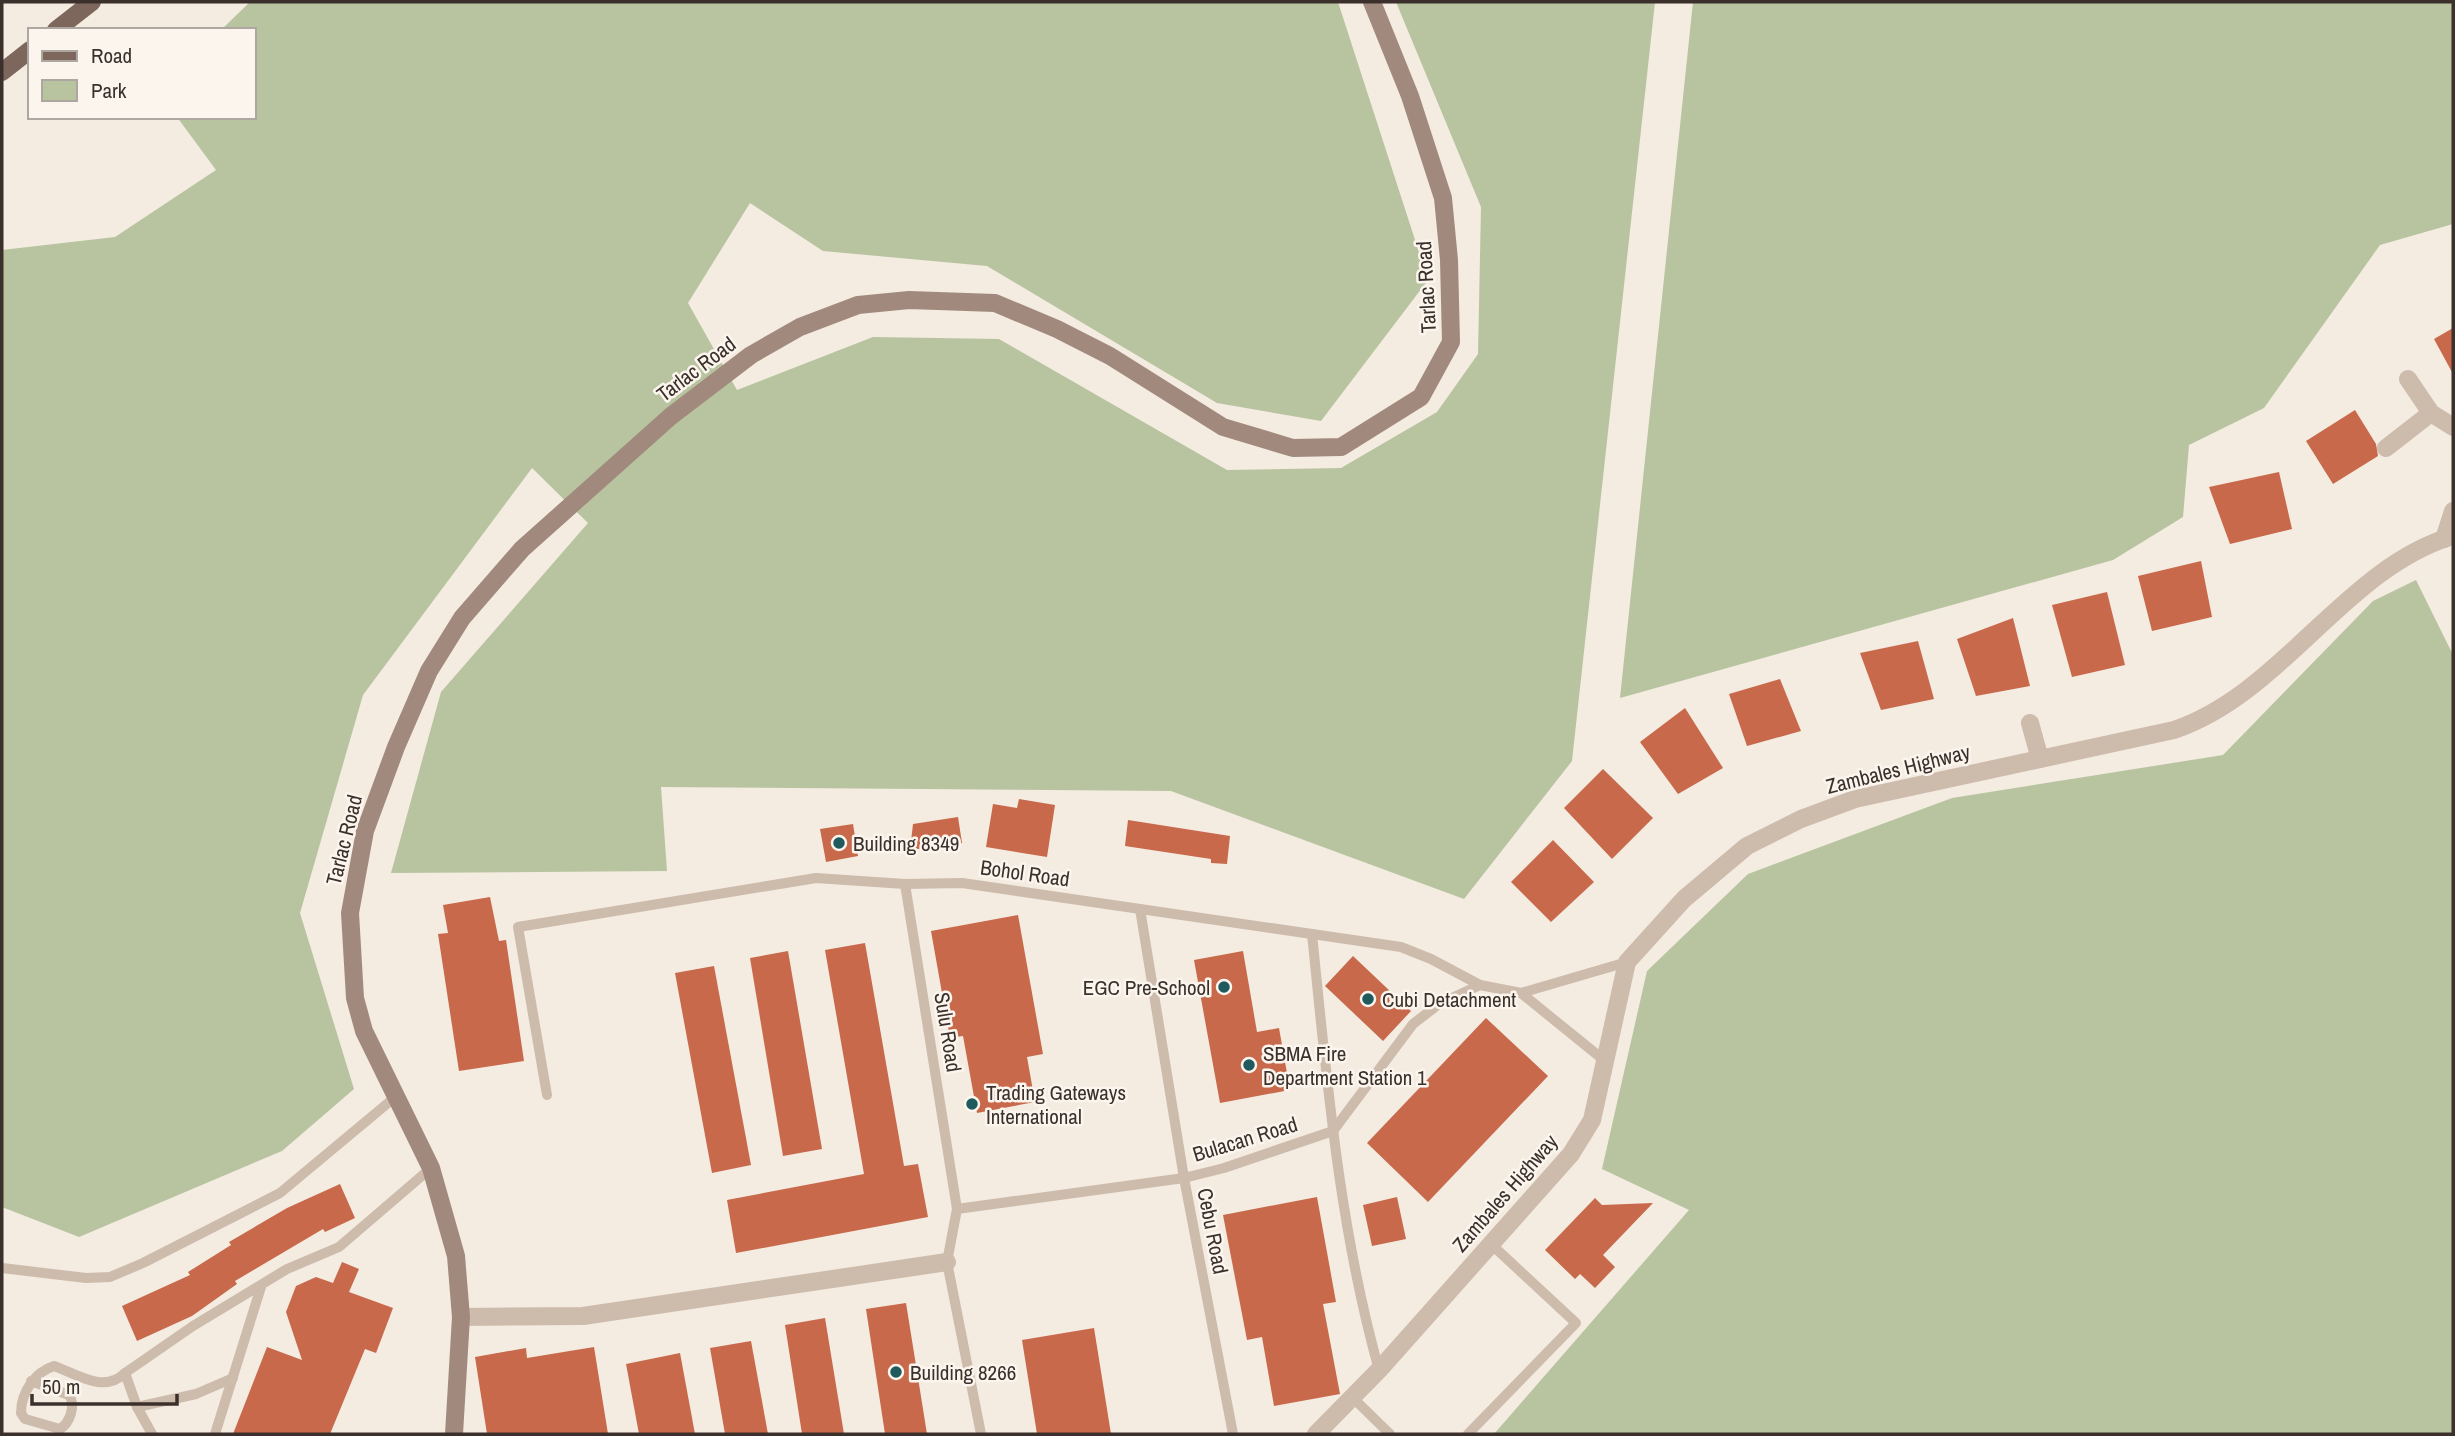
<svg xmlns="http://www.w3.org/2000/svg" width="2455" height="1436" font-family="'Archivo Narrow',sans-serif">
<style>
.green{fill:#b8c4a0}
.building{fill:#c8694b}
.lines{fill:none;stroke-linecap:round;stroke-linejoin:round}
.service{stroke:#cdbbac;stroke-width:10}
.minor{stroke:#cdbbac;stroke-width:18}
.secondary{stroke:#a18a7d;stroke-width:18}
.primary{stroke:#7d675c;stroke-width:18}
.poi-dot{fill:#1f5a5e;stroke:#fbf5ee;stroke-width:2.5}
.labels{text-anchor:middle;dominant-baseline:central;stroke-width:5;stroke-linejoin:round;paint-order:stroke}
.street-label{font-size:21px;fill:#3b302b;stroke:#fbf5ee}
.poi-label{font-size:21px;fill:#3b302b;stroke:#fbf5ee;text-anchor:start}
</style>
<rect width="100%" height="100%" fill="#f4ebe1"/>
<g class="green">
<path d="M250,2H1338L1428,280L1321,421L1217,403L987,266L823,251L750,203L688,303L737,390L873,337L999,339L1227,470L1341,468L1437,412L1478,354L1481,207L1396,2H1655L1572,761L1464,899L1171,791L661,787L667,871L391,873L441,692L588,523L532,468L363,695L300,913L354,1089L282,1151L79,1237L2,1207V250L115,237L216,170L177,117H254V30H221Z"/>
<path d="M1693,2H2453V224L2380,245L2264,408L2189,445L2183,517L2113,560L1620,698Z"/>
<path d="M2416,580L2453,655V1434H1494L1689,1210L1602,1169L1647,971L1748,874L1952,798L2223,755L2373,601Z"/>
</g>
<g class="building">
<path d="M2453,328V374L2434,339Z"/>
<path d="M2355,410L2376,444L2378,456L2333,484L2306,441Z"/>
<path d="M2279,472L2292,529L2230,544L2209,487Z"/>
<path d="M2201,561L2212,617L2152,631L2138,576Z"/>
<path d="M2107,592L2125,665L2072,677L2052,605Z"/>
<path d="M2013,618L2030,686L1976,696L1957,639Z"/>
<path d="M1918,641L1934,699L1881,710L1860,653Z"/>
<path d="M1780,679L1801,731L1747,746L1729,694Z"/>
<path d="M1685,708L1723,768L1678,794L1640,742Z"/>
<path d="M1603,769L1653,818L1612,859L1564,808Z"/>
<path d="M1019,799L1055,805L1047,857L986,847L993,804L1017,808Z"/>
<path d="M958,817L962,843L910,850L913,824Z"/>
<path d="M1128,820L1230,836L1227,864L1211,863V859L1125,846Z"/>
<path d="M853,824L858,856L826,862L820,829Z"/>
<path d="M1553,840L1594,882L1551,922L1511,882Z"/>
<path d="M490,897L499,941L506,940L524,1061L459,1071L438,934L448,933L443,905Z"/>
<path d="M1018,915L1043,1054L1027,1057L1035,1102L977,1113L963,1036L950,1038L931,931Z"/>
<path d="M865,943L904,1166L918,1164L928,1217L736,1253L727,1200L864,1174L825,950Z"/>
<path d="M788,951L822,1149L783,1156L750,958Z"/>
<path d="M1243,951L1257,1032L1279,1028L1290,1090L1220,1103L1194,960Z"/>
<path d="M1353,956L1411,1011L1383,1041L1325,986Z"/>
<path d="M714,966L751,1165L712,1173L675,973Z"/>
<path d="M1486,1018L1548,1076L1428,1202L1367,1143Z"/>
<path d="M340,1184L355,1218L325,1232L323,1229L235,1281L237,1284L192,1316L137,1341L122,1306L190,1275L188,1272L231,1245L229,1242L287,1208Z"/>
<path d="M1317,1197L1336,1302L1323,1304L1340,1394L1274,1406L1262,1337L1247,1340L1223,1215Z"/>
<path d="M1397,1197L1406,1239L1372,1246L1363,1205Z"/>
<path d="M1595,1198L1602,1205L1653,1203L1603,1255L1615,1267L1595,1288L1580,1274L1575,1279L1545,1250Z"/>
<path d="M342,1262L359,1269L349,1292L393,1308L376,1353L365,1349L330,1434H233L267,1347L302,1360L286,1312L296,1286L316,1277L333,1283Z"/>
<path d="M906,1303L927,1434H885L866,1309Z"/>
<path d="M825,1318L844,1434H802L785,1325Z"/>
<path d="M1094,1328L1111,1434H1037L1022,1340Z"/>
<path d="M751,1341L768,1434H725L710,1348Z"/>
<path d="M594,1347L608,1434H487L475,1357L526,1348L527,1358Z"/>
<path d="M680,1353L695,1434H639L626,1364Z"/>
</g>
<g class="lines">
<g class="service">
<path d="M905,884L957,1209L947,1262L981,1434"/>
<path d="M1140,909L1184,1178L1233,1434"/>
<path d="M1312,934C1327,1081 1339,1227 1379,1370"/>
<path d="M1521,993L1627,962"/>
<path d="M547,1095L518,927L816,878L905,884L962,883L1401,947L1431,959L1480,985L1521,993L1605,1061"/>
<path d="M957,1209L1184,1178L1224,1168L1333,1131L1413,1024L1439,1004L1480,985"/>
<path d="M2,1268L86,1278L110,1277L143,1263L280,1193L394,1098"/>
<path d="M31,1381L69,1395C76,1405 70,1423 60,1429L25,1419L21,1413C21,1392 35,1372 54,1366C77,1374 104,1394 125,1373"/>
<path d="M1353,1398L1390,1434"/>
<path d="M137,1407L196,1394L233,1378"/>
<path d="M152,1434L137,1407L125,1373L193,1326L287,1269L339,1247L431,1168"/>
<path d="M215,1434L261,1287"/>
<path d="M1468,1434L1576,1323L1492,1245"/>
</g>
<g class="minor">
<path d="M2408,379L2431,413L2453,427"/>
<path d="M2386,448L2431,413"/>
<path d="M2444,539L2453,511"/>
<path d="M2030,723L2040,759"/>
<path d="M461,1317L583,1316L947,1262"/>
<path d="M1316,1434L1379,1370L1571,1154L1592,1120L1627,962L1684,899L1747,846L1801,819L1855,799L2174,730C2283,693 2345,568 2453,536"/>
</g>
<path class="secondary" d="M454,1434L461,1317L456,1256L431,1168L364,1031L355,998L350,913L365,831L396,747L429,671L462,618L522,549L671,416L751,355L800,327L858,305L909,300L995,303L1057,329L1110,356L1223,427L1293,448L1341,447L1421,397L1451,342L1449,260L1443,198L1410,96L1372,2"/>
<g class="primary">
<path d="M56,30L92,2"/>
<path d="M2,72L30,50"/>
</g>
</g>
<g class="poi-dot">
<circle cx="839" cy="843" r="7"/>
<circle cx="1224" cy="987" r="7"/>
<circle cx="1368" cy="999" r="7"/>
<circle cx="1249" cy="1065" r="7"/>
<circle cx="972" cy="1104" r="7"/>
<circle cx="896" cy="1372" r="7"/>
</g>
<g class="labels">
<g class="street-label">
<text transform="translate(1426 287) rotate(-93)">Tarlac Road</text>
<text transform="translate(696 369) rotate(-37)">Tarlac Road</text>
<text transform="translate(1898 769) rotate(-14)">Zambales Highway</text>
<text transform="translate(344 840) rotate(-76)">Tarlac Road</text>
<text transform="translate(1025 873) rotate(8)">Bohol Road</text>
<text transform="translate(948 1032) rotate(81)">Sulu Road</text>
<text transform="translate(1245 1139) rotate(-17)">Bulacan Road</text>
<text transform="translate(1505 1193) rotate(-49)">Zambales Highway</text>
<text transform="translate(1213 1231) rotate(79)">Cebu Road</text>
</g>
<g class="poi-label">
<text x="853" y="843">Building 8349</text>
<text x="1210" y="987" text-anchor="end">EGC Pre-School</text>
<text x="1382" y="999">Cubi Detachment</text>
<text x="1263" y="1053">SBMA Fire<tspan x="1263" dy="24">Department Station 1</tspan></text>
<text x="986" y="1092">Trading Gateways<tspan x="986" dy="24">International</tspan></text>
<text x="910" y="1372">Building 8266</text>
</g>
</g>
<rect width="2455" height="1436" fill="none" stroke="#3b302b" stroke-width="7"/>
<rect x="28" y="28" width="228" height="91" fill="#fbf5ee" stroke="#aea6a0" stroke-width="2"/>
<rect x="42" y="51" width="35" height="10" fill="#7d675c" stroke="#aea6a0" stroke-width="2"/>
<text x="91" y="63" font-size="21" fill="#3b302b">Road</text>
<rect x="42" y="80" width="35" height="21" fill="#b8c4a0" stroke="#aea6a0" stroke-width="2"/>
<text x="91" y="98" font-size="21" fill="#3b302b">Park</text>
<path d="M32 1394v10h145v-10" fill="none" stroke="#3b302b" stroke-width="3.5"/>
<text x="42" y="1394" font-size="21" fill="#3b302b" stroke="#fbf5ee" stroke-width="5" paint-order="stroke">50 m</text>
</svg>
